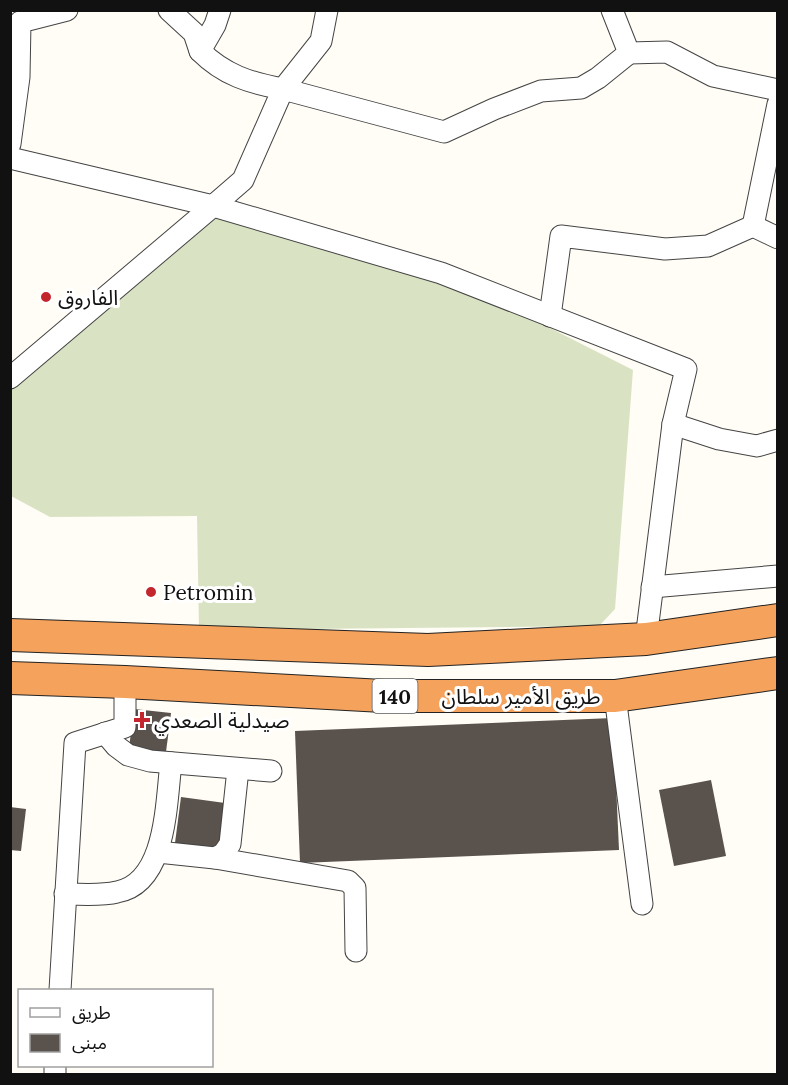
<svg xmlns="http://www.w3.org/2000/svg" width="788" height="1085" font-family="Lora,'Noto Sans Arabic',serif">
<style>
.cemetery{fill:#d9e3c4}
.building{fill:#5a524d}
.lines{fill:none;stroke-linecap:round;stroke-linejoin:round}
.minor-casing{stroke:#444;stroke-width:23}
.highway-casing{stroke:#222;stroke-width:34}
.minor{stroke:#fff;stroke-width:21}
.highway{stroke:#f5a25d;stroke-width:32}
.poi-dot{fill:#c4262e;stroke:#fff;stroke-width:2}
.labels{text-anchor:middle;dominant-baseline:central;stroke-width:6;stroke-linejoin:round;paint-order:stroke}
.shield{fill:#fff;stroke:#585858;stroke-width:1.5}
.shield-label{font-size:20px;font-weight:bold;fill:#111}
.poi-label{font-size:21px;fill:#111;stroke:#fff;text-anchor:start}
.street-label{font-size:21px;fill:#111;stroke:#fff}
</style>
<rect width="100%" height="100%" fill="#fffdf5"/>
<path class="cemetery" d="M213,206L441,273L633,370L615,609L599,626L199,630L197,516L50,517L11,496L10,378Z"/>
<g class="building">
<path d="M134,709L171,713L166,752L129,748Z"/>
<path d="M613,718L619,850L300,863L295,731Z"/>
<path d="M711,780L726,856L674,866L659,790Z"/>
<path d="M181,797L225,803L219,849L175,843Z"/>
<path d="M10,807L26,809L21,851L10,850Z"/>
</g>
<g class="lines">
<defs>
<g id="minor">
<path d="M169,10L194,33L200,51"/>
<path d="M220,10L215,25L200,51C224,75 250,83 283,89L321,41L327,10"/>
<path d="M612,10L629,53L667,52L713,76L778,90"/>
<path d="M778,104L753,226L778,238"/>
<path d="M10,144L19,77L20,22L67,10"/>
<path d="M10,158L213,206L243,180L283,89L444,132L494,109L541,91L581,88L598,78L629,53"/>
<path d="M550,316L561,236L665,249L708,246L753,226"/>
<path d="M10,378L213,206L441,273L686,369L673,424L646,639"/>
<path d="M673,424L719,439L757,446L778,440"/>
<path d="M652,587L778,576"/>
<path d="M615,696L642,904"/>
<path d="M105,733L116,746L128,755L150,761L271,771"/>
<path d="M158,852L215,858L223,854L230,844L238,769"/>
<path d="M215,858L348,881L355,888L356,951"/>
<path d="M65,894C82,894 101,896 117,892C167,883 166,802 171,763"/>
<path d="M60,990L75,743L125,727V682"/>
<path d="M55,1074V1066"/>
</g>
<g id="highway">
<path d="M10,635L428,650L646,639L778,620"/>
<path d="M10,678L125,682L383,696H615L778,673"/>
</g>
</defs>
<use href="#minor" class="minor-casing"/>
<use href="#highway" class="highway-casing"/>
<use href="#minor" class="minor"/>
<use href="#highway" class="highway"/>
</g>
<g class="poi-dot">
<circle cx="46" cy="297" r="6"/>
<circle cx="151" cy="592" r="6"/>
<path d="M139 711h6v6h6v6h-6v6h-6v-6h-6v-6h6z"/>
</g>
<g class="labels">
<rect class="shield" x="372.5" y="679" width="45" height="34" rx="4.5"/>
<g class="shield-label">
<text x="395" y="696">140</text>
</g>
<g class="poi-label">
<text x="58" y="297">الفاروق</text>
<text x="163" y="592">Petromin</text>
<text x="154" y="720">صيدلية الصعدي</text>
</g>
<g class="street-label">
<text x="521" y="696">طريق الأمير سلطان</text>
</g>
</g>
<rect width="788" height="1085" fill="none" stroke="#111111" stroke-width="24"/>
<rect x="18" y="989" width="195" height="78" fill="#ffffff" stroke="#a0a0a0" stroke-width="1.5"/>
<rect x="30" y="1008" width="30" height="9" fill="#ffffff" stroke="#a0a0a0" stroke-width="1.5"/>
<text x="72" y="1019" font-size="18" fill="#111111">طريق</text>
<rect x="30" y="1034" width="30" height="18" fill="#5a524d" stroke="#a0a0a0" stroke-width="1.5"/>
<text x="72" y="1049" font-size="18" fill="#111111">مبنى</text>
</svg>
